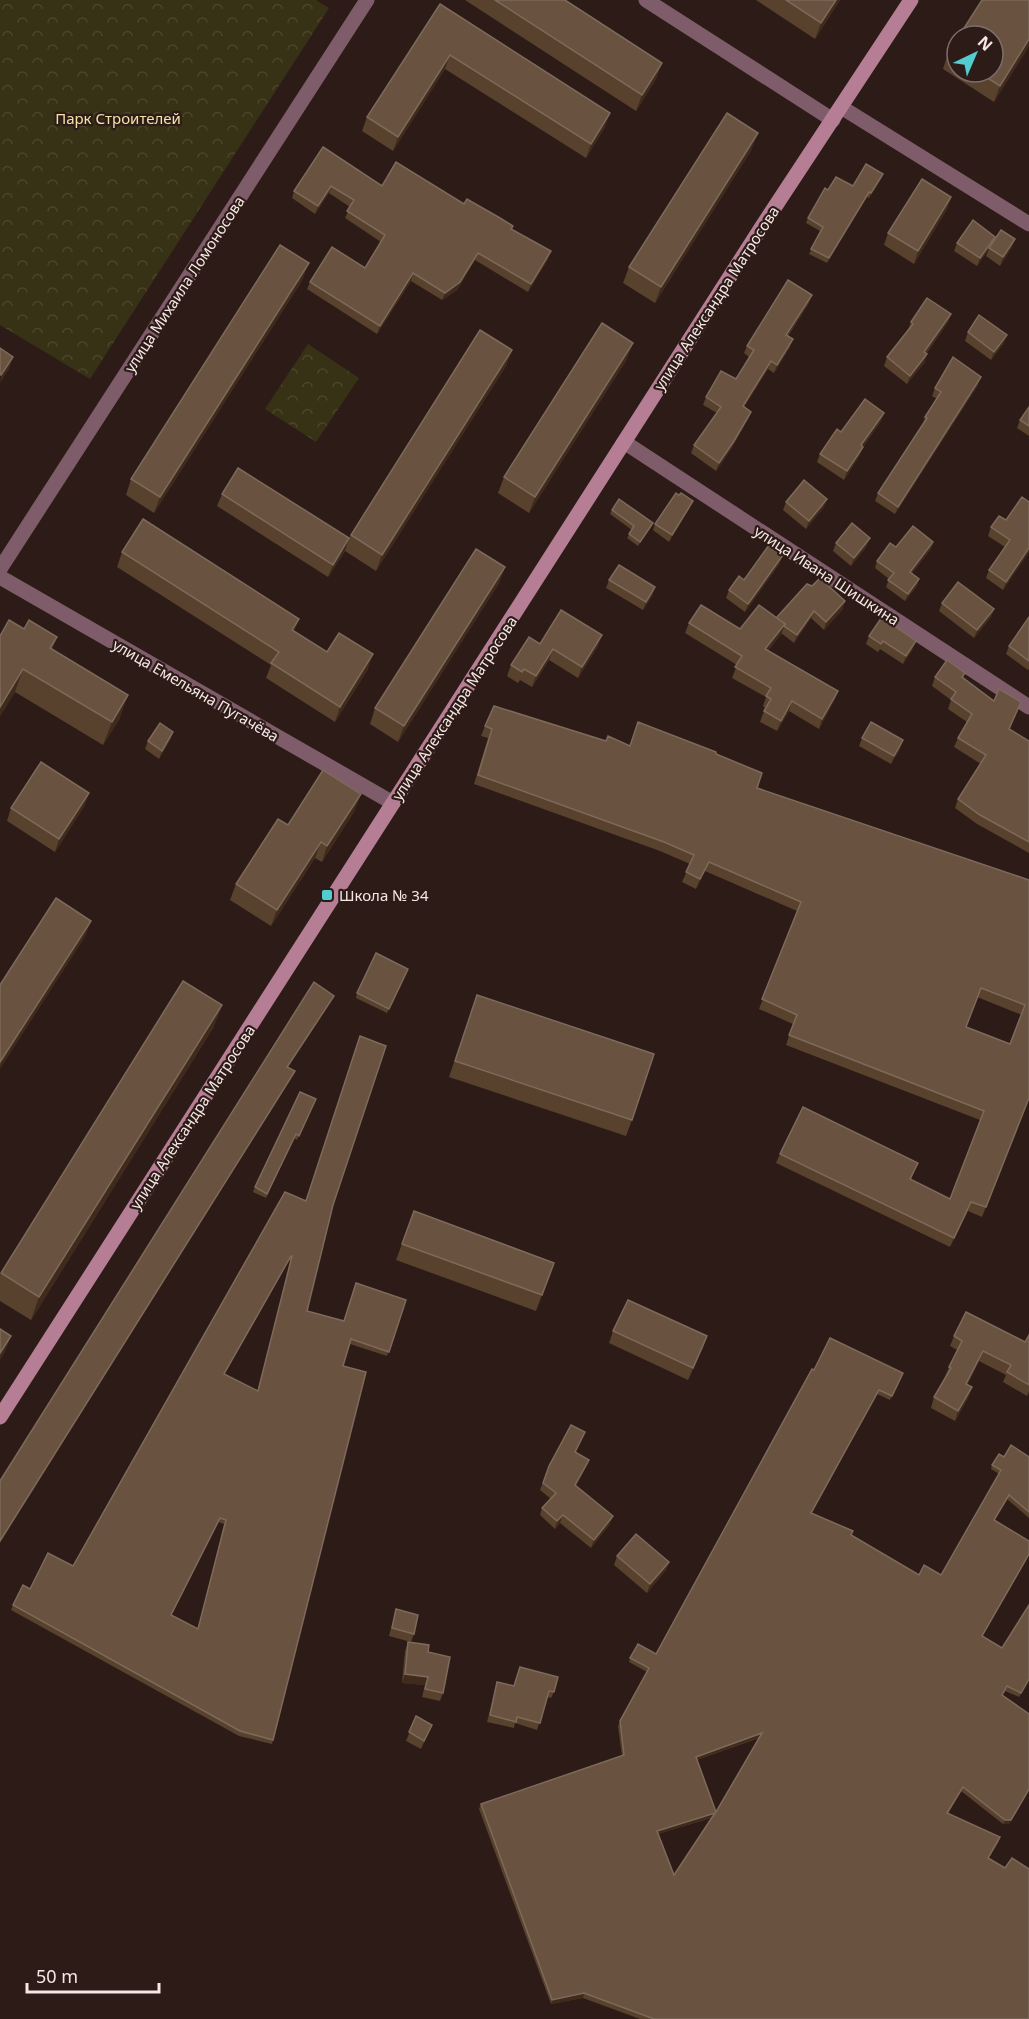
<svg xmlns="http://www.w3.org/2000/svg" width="1029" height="2019" font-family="'Noto Sans',sans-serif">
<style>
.forest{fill:url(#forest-crowns)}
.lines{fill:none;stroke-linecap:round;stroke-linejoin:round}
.street{stroke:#7f5c6a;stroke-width:15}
.secondary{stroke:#b57e94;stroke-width:15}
.wall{fill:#58412d;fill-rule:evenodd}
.shaded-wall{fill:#402a1c}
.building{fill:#695240;stroke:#7e6a5a;stroke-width:1.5;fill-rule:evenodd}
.poi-dot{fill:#52ccd0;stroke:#2d1b18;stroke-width:2}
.labels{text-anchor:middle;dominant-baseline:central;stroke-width:4.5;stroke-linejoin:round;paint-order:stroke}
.park-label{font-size:15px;fill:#f1e2a6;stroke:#2d1b18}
.street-label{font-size:15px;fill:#f4e7e4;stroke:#2d1b18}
.poi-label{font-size:15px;fill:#f4e7e4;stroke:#2d1b18;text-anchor:start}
</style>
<defs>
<pattern id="forest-crowns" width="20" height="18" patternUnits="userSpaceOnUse" patternTransform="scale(1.5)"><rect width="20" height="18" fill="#373115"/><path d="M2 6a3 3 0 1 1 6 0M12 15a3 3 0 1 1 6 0" fill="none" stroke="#4b452c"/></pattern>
</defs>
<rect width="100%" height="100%" fill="#2d1b18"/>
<g class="forest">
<path d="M0,0H316L329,8L90,379L0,325Z"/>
<path d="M308,344L359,378L316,442L265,409Z"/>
</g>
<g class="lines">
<g class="street">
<path d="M646,0L833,120"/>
<path d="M841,107L1029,224"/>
<path d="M624,442L1029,707"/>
<path d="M0,569L367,0"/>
<path d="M0,577L393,803"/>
</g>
<path class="secondary" d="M0,1417L761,228L911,0"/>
</g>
<g class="wall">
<path d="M465,0H565L662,63L656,79L636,111Z"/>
<path d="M756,0H840L815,39Z"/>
<path d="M440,4L605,127L586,158L445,69L393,151L362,131L367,117Z"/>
<path d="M957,39V72H993L1029,46L994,102L943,69L948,53Z"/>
<path d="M323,147L382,186L464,204L513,226L511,230L548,259L528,292L475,260L457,290L442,300L411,281L377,334L307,289L310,282L365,268L381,242L345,218L350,207L329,193L315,214L292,198L294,191Z"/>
<path d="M752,149L655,303L623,283L629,267Z"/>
<path d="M883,174L881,179L869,198L867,197L827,263L809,254L820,231L806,223L808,218L828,190L853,186Z"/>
<path d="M951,197L947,209L914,264L884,245L888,233Z"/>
<path d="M1015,239L1012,247L1000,266L986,256L989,249L977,266L954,251L957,243L992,244Z"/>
<path d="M303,279L154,513L126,495L131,479Z"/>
<path d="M809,303L788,336L790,347L774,373L768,369L744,407L751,412L748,419L731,449L716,471L691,453L694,445L717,413L703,405L706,397L736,379L749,357L744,353L747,346Z"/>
<path d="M951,314L948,322L926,354H927L924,363L907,384L884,366L887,357L908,330L911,322Z"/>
<path d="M968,332L1004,343L991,360L965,341Z"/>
<path d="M512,350L506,366L376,571L345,551L328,577L217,506L222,494L349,538L351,535Z"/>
<path d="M627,359L529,513L498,493L504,477Z"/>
<path d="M978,385L895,514L875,501L878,493L923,425L925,417L937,399L932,396L935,388Z"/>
<path d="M1029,407V436L1017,428L1020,420Z"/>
<path d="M884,413L881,421L863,447L860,455L844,480L817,462L820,454L841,432Z"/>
<path d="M786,502L824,507L806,529L783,510Z"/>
<path d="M1029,502V552L1003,590L986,578L989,570L1005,547L988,536L991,527L1006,520Z"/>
<path d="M690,507L669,542L653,530L655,524Z"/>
<path d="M612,510L653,523L651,527L638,546L627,538L632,530L610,514Z"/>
<path d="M933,542L931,549L912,573L919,579L917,586L905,601L886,587L889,579L875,568L877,561L896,547Z"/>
<path d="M836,543L867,546L851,566L833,551Z"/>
<path d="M122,552L327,652L368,669L335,722L266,678L271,665L117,567Z"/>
<path d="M780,563L745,612L726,598L729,590L744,580Z"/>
<path d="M505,567L499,583L398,742L370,724L375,708Z"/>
<path d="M609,580L655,587L652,596L643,610L606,588Z"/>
<path d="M807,584L843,609L824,630L811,618L794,643L781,633L768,651L838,691L834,701L819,729L789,711L777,731L760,722L765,708L763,706L766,697L732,678L737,665L685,633L689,623L740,629L776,618Z"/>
<path d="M942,603L994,609L991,617L974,638L939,611Z"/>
<path d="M1029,617V669L1028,670L1006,654L1009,646Z"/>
<path d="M896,621L894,626L913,649L903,664L880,649L878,652L866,644L869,636Z"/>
<path d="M24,629L57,637L52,649L120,718L103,745L15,692L0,716V636Z"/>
<path d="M540,644L598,646L578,678L549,660L532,687L520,680L518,683L507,676L511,665Z"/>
<path d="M965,673L963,678L994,701L1017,711L1009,729L1029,741V853L977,824L955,808L958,799L981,764L954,747L958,738L967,722L948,709L951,700L932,686L935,677Z"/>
<path d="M485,726L606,741L630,746L716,754L757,788L1029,880V1098L982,1217L968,1211L950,1247L776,1163L780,1154L914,1172L911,1180L950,1199L980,1120L786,1045L793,1024L759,1009L797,911L705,871L696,889L682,882L690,864L660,851L474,784L488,738L481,736ZM977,997L1022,1015L1010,1044L966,1027Z"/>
<path d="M173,732L170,740L159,759L145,749L148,741Z"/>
<path d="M862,738L903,740L900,749L891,764L859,746Z"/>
<path d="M85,805L55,852L7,821L11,808Z"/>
<path d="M355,810L322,862L315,858L271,926L230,900L236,884Z"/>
<path d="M406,973L387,1013L356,998L357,993Z"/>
<path d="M477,995L632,1120L626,1136L449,1077Z"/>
<path d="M222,1005L213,1028L31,1320L0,1301V1275L1,1273Z"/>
<path d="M316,1099L297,1140L294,1138L266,1198L253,1192L255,1187Z"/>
<path d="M306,1201L333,1205L307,1311L344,1321L406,1300L387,1356L350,1344L343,1366L273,1740L272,1744L239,1736L11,1610L13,1605L30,1589L73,1566ZM289,1260L291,1261L258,1391L224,1374ZM218,1522L224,1524L198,1629L171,1615Z"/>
<path d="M414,1211L554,1263L536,1311L396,1260Z"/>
<path d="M613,1331L707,1336L703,1348L688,1380L609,1343Z"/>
<path d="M1029,1335V1392L1027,1396L1003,1382L1006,1375L979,1361L967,1385L972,1387L968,1398L955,1421L931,1408L934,1397L946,1377H945L949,1367L957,1350L950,1346L954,1336L1025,1342Z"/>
<path d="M814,1370L901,1378L890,1400L877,1394L812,1513L853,1531L851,1535L919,1575H941L999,1474L991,1469L992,1465L1004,1457H1029V1518L1007,1499L994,1521L1029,1555L982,1637L1029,1681L1019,1697L1005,1691L1003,1695L1029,1714V1791L1009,1824H1003L961,1791L948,1814L999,1841L989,1858L1029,2019H640L583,1998L551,2004L479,1809L481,1804L622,1756L618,1726L647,1672L629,1662L630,1658L656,1654ZM759,1738L716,1812L697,1760ZM711,1818L674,1875L658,1834Z"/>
<path d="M585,1432L576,1452L589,1460L586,1467L576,1486L610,1524L591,1548L560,1523L555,1529L540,1515L542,1508L551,1499L540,1490L549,1466Z"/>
<path d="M617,1556L669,1562L666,1570L647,1593L614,1565Z"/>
<path d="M396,1609L414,1634L411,1642L389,1636Z"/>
<path d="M408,1642L428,1652L443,1693L440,1701L422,1697L425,1685L402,1683L405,1651Z"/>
<path d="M520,1667L554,1692L551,1698L547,1697L537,1730L515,1723L514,1728L487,1722L497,1682L514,1686Z"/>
<path d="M416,1716L432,1725L421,1749L406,1741Z"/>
</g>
<g class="shaded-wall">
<path d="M836,0H840L815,39L821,23Z"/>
<path d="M1029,39V46L994,102L1000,86Z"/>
<path d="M450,55L445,69L393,151L398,137Z"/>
<path d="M662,63L656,79L636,111L642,95Z"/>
<path d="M610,113L605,127L586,158L591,144Z"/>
<path d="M758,133L752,149L655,303L661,287Z"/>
<path d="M883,174L881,179L869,198L871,193Z"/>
<path d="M331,186L329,193L315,214L318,206Z"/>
<path d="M869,192L867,197L827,263L829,258Z"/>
<path d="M951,197L947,209L914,264L918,251Z"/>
<path d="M995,237L992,245L977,266L980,258Z"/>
<path d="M1015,239L1012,247L1000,266L1003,257Z"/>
<path d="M551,251L548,259L528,292L531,284Z"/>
<path d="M478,253L475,260L457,290L442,300L445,293Z"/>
<path d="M309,263L303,279L154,513L160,497Z"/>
<path d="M413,273L411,281L377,334L380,326Z"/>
<path d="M812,295L809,303L783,342L786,335Z"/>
<path d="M951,314L948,322L921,360L924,352Z"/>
<path d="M1007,335L1004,343L991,360L994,352Z"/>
<path d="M793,339L790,347L774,373L777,365Z"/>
<path d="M633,343L627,359L529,513L535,497Z"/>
<path d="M512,350L506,366L376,571L382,555Z"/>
<path d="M927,354L924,363L907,384L910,376Z"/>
<path d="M13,357L9,369L0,383L1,375Z"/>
<path d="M771,361L768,369L740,414L743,406Z"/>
<path d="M981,377L978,385L895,514L898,507Z"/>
<path d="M751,412L748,419L731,449L716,471L719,463Z"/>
<path d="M884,413L881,421L858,454L861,445Z"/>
<path d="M863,447L860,455L844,480L847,471Z"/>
<path d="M827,499L824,507L806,529L809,521Z"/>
<path d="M693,501L690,507L669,542L672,535Z"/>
<path d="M653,523L651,527L638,546L640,542Z"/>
<path d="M349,538L345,551L328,577L333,565Z"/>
<path d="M870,538L867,546L851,566L854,558Z"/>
<path d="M933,542L931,549L907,579L910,572Z"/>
<path d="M1029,548V552L1003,590L1006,582Z"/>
<path d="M783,555L780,563L745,612L748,604Z"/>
<path d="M505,567L499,583L398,742L404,726Z"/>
<path d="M919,579L917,586L905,601L908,594Z"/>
<path d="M655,587L652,596L643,610L646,602Z"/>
<path d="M845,601L843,609L824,630L826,622Z"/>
<path d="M994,609L991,617L974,638L977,630Z"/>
<path d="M814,611L811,618L794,643L797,635Z"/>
<path d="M299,619L294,633L292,630Z"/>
<path d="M785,624L781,635L761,659L765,649Z"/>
<path d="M602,635L598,646L578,678L582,667Z"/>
<path d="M916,641L913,649L903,664L906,656Z"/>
<path d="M553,649L549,660L532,687L536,676Z"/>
<path d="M373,654L368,669L335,722L340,707Z"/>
<path d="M23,669L15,692L0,716V707Z"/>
<path d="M838,691L834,701L819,729L822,719Z"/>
<path d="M128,695L120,718L103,745L112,722Z"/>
<path d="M792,701L789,711L777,731L781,721Z"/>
<path d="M173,732L170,740L159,759L162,751Z"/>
<path d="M903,740L900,749L891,764L894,756Z"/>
<path d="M89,793L85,805L55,852L59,839Z"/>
<path d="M361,794L355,810L322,862L327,846Z"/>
<path d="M321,842L315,858L271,926L277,910Z"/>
<path d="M709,862L705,871L696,889L700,879Z"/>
<path d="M91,921L85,937L0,1069V1062Z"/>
<path d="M334,996L332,1000L286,1071L287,1067Z"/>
<path d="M222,1005L213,1028L31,1320L39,1297Z"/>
<path d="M295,1071L293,1075L0,1543V1541Z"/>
<path d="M971,1202L968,1211L950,1247L954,1238Z"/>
<path d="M291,1256L289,1260L222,1378L224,1374Z"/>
<path d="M11,1336L5,1352L0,1360V1353Z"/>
<path d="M707,1336L703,1348L688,1380L693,1368Z"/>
<path d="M983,1351L979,1361L962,1394L966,1384Z"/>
<path d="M972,1387L968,1398L955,1421L958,1411Z"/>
<path d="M879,1390L877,1394L809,1517L811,1513Z"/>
<path d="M589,1460L586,1467L572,1493L575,1485Z"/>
<path d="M563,1515L560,1523L555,1529L557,1521Z"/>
<path d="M613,1516L610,1524L591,1548L594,1540Z"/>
<path d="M1029,1554V1555L980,1641L982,1636Z"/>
<path d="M669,1562L666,1570L647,1593L650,1584Z"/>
<path d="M405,1674L428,1677L425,1685L402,1683Z"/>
<path d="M762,1733L760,1737L694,1761L696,1757Z"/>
<path d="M963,1787L961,1791L945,1818L947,1813Z"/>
<path d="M1029,1789V1791L1009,1824H1003L1005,1820Z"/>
<path d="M715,1813L713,1817L655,1835L657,1831Z"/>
<path d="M584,1993L583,1998L551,2004L552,2000Z"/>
</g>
<g class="building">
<path d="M495,0H565L662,63L642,95Z"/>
<path d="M786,0H836L821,23Z"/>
<path d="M982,0H1029V39L1000,86L978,72H993V36H959Z"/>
<path d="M440,4L610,113L591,144L450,55L398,137L367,117Z"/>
<path d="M957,39V59L948,53Z"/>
<path d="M727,113L758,133L661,287L629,267Z"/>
<path d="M323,147L382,186L396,162L464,204L467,199L500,218L513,226L511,229L551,251L531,284L478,253L460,282L445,293L413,273L380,326L310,282L332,247L365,268L385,235L347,211L354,200L331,186L318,206L294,191Z"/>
<path d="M866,164L883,174L871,193L869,192L829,258L811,249L823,227L808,218L825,188L828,190L836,177L853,186Z"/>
<path d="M922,179L951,197L918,251L888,233Z"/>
<path d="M973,220L995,237L980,258L957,243Z"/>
<path d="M1001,230L1015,239L1003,257L989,248Z"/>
<path d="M280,245L309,263L160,497L131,479Z"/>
<path d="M788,280L812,295L786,335L793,339L777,365L771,361L743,406L751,412L734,441L719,463L694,445L721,407L706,397L721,371L736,379L754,350L747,346Z"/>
<path d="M927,298L951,314L924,352L927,354L910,376L887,357L913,324L911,322Z"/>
<path d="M979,315L1007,335L994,352L968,332Z"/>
<path d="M602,323L633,343L535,497L504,477Z"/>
<path d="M480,330L512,350L382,555L351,535Z"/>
<path d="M0,348L13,357L1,375L0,374Z"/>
<path d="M953,357L981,377L898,507L878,493L927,418L925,417L941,392L935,388Z"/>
<path d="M865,399L884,413L861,445L863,447L847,471L820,454L837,429L841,432Z"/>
<path d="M1029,407V426L1020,420Z"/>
<path d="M238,468L349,538L333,565L222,494Z"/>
<path d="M804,480L827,499L809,521L786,502Z"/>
<path d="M676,493L679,495L681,493L693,501L672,535L655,524Z"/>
<path d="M1022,497L1029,502V548L1006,582L989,570L1010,540L991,527L999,516L1006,520Z"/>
<path d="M619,499L653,523L640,542L629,534L634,526L612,510Z"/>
<path d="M143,519L299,619L292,630L327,652L339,633L373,654L340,707L271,663L279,652L122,552Z"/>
<path d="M852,523L870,538L854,558L836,543Z"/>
<path d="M913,526L933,542L910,572L919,579L908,594L888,580L894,573L877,561L890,543L896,547Z"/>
<path d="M769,545L783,555L748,604L729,590L739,576L744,580Z"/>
<path d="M476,549L505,567L404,726L375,708Z"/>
<path d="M619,565L655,587L646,602L609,580Z"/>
<path d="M820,578L845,601L826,622L814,611L797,635L784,626L785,624L776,618L807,584L812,586Z"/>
<path d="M958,582L994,609L977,630L942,603Z"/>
<path d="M701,605L740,629L759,605L785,624L765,649L838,691L822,719L792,701L781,721L764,711L771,699L766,696L771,688L735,667L742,656L689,623Z"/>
<path d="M561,610L602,635L582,667L553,649L536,676L524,669L522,672L511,665L529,637L540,644Z"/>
<path d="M884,614L896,621L893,625L916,641L906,656L883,641L881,644L869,636Z"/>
<path d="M1029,617V661L1009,646Z"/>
<path d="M9,620L24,629L29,620L57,637L50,648L128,695L112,722L23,669L0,707V636Z"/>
<path d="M947,660L965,673L962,677L994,701L999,689L1021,702L1009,729L1029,741V842L980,815L958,799L986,755L958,738L972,714L951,699L956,692L935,677Z"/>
<path d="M494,706L606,741L608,736L630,746L638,722L716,752V754L762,773L757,788L1029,880V1098L986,1207L971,1202L954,1238L780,1154L803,1107L918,1163L910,1179L950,1199L984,1111L789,1035L797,1015L762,999L801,902L709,862L700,879L686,872L694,855L664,842L478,775L492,729L485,726ZM981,988L1025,1005L1010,1044L966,1027Z"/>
<path d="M871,722L903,740L894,756L862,738Z"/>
<path d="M160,723L173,732L162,751L148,741Z"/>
<path d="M41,762L89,793L59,839L11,808Z"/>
<path d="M323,770L361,794L327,846L321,842L277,910L236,884L278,819L288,825Z"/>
<path d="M56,898L91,921L0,1062V985Z"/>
<path d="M376,953L408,969L389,1009L357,993Z"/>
<path d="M183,981L222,1005L39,1297L1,1273Z"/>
<path d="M314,982L334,996L287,1067L295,1071L0,1541V1481Z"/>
<path d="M477,995L654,1054L632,1120L455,1061Z"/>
<path d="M360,1036L386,1046L333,1205L307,1311L344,1321L356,1283L406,1300L389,1352L351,1339L343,1366L366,1372L273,1740L240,1731L13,1605L23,1585L30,1589L48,1553L73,1566L285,1192L306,1201ZM291,1256H292L258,1391L224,1374ZM220,1518L226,1520L198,1629L171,1615Z"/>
<path d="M300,1092L316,1099L299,1136L296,1134L267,1194L255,1187Z"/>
<path d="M414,1211L554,1263L542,1295L402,1244Z"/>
<path d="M628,1300L707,1336L693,1368L613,1331Z"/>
<path d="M966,1312L1025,1342L1029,1335V1385L1007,1372L1011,1365L983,1351L966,1384L972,1387L958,1411L934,1397L951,1368L949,1367L962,1341L954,1336Z"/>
<path d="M0,1329L11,1336L0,1353Z"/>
<path d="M830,1338L903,1373L892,1396L879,1390L811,1513L853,1531L851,1535L919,1575L924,1565L941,1575L1001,1470L992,1465L999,1454L1004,1457L1011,1445L1029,1457V1512L1009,1495L994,1520L1029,1541V1554L982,1636L1002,1648L1029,1605V1679L1021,1693L1007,1686L1002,1695L1029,1714V1789L1011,1820H1005L963,1787L947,1813L1000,1837L988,1858L1005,1868L1012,1858L1029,1869V2019H654L584,1993L552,2000L481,1804L624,1755L620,1721L649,1668L630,1658L638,1644L656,1654L812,1369L814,1370ZM762,1733L716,1812L696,1757ZM715,1813L674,1875L657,1831Z"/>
<path d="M571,1425L585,1432L575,1452L589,1460L575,1485L613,1516L594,1540L563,1515L557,1521L542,1508L556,1493L543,1483L549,1466Z"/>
<path d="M636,1534L669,1562L650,1584L617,1556Z"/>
<path d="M396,1609L418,1615L414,1634L392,1628Z"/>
<path d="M408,1642L429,1645L428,1652L450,1657L443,1693L425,1689L428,1677L405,1674Z"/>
<path d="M520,1667L558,1677L554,1692L549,1691L540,1723L517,1717L516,1722L490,1715L497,1682L514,1686Z"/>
<path d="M416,1716L432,1725L424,1741L409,1732Z"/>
</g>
<rect class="poi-dot" x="321" y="889" width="12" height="12" rx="3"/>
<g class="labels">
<g class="park-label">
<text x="118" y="118">Парк Строителей</text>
</g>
<g class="street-label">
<text transform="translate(184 284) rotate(-57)">улица Михаила Ломоносова</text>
<text transform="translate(716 298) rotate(-57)">улица Александра Матросова</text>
<text transform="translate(827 575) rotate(33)">улица Ивана Шишкина</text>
<text transform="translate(196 690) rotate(30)">улица Емельяна Пугачёва</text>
<text transform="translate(454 708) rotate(-57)">улица Александра Матросова</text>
<text transform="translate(192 1117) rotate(-57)">улица Александра Матросова</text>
</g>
<g class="poi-label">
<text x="339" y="895">Школа № 34</text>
</g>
</g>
<g transform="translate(975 54) rotate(44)"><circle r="28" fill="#2d1b18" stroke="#7d6d6a" stroke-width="1.5"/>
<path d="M0-4.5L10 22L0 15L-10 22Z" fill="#52ccd0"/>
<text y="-9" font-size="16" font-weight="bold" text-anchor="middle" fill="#f4e7e4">N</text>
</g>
<path d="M27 1983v9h132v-9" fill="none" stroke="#f4e7e4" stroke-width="3"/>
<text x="36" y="1983" font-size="18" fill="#f4e7e4" stroke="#2d1b18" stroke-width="4.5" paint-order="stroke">50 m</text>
</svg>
